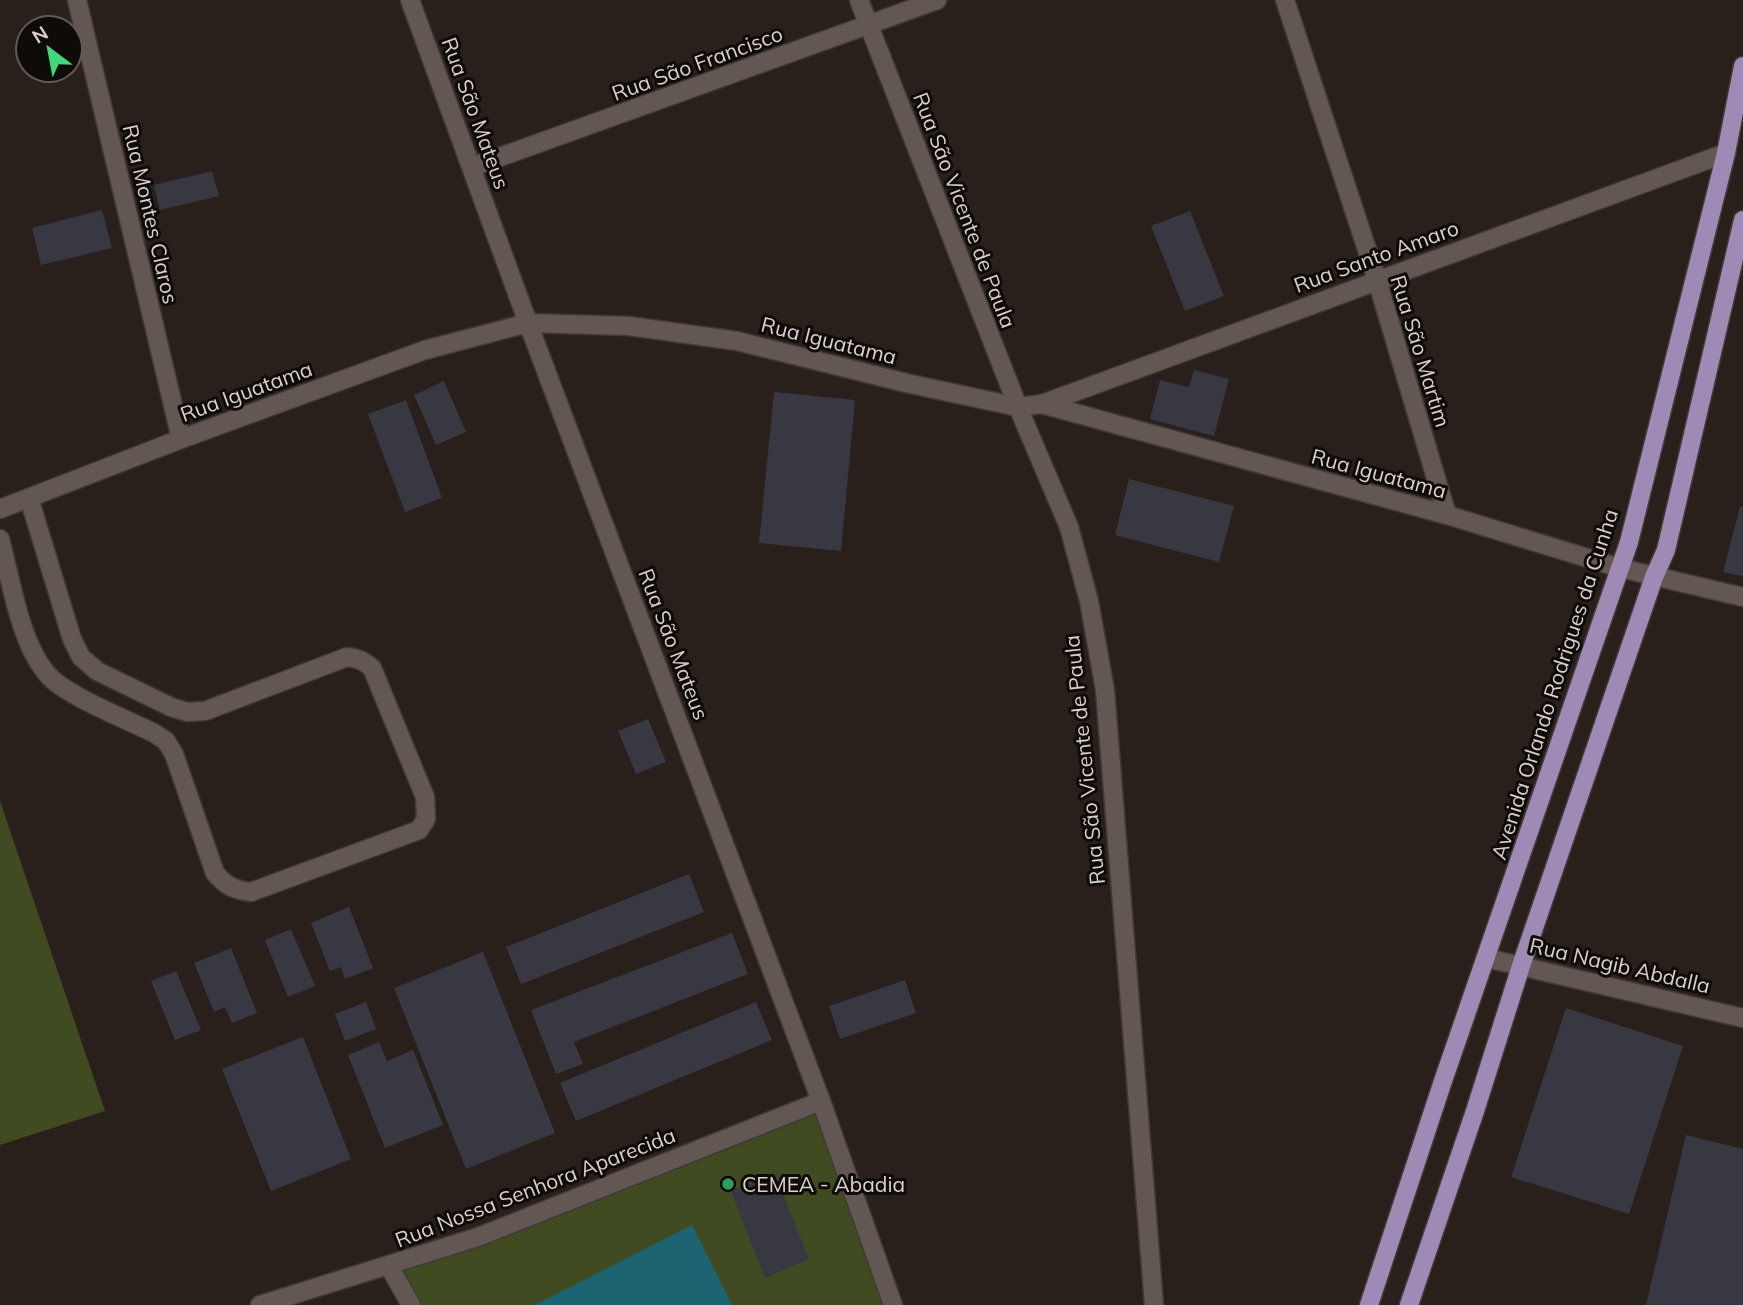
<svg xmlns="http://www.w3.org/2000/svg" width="1743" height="1305" font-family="Mulish,sans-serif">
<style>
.green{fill:#404b21}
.water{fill:#1c6472}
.building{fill:#373842}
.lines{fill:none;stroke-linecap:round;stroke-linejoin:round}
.street-casing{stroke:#423a37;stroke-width:21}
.primary-casing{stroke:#423a37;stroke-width:21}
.street{stroke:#625752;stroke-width:18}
.primary{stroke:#9e8ab5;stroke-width:18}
.leisure-dot{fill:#2e9e5b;stroke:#0f0b09;stroke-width:2.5}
.labels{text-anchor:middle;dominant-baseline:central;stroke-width:6;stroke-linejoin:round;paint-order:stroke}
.street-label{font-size:21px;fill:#d8d2cf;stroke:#0f0b09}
.poi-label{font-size:21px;fill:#d8d2cf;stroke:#0f0b09;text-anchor:start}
</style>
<rect width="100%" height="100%" fill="#29201c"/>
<g class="green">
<path d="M0,801L105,1111L0,1145Z"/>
<path d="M820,1106L890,1305H419L395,1263Z"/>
</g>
<path class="water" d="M692,1225L732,1305H535Z"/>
<g class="building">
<path d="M212,171L219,196L160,210L154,185Z"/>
<path d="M102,210L112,248L41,265L32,228Z"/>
<path d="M1190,211L1224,296L1185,311L1151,226Z"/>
<path d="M1194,370L1229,379L1214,436L1150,419L1160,380L1189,387Z"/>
<path d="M444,381L466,432L436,445L414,395Z"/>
<path d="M774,392L855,400L841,551L759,543Z"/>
<path d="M406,400L442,498L405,512L368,414Z"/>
<path d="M1129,479L1234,506L1219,562L1115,535Z"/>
<path d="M1740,507H1743V576L1723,572Z"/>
<path d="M648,719L666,762L636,774L618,731Z"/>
<path d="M689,874L704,912L521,984L506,947Z"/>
<path d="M349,907L373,968L345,979L341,967L330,971L311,923Z"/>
<path d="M291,929L315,986L288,997L265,940Z"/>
<path d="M732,933L748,974L574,1042L583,1064L556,1074L531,1010Z"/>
<path d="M231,948L257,1013L232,1023L225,1007L214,1012L194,963Z"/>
<path d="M483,952L555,1133L466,1169L394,988Z"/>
<path d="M176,971L201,1030L175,1040L151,981Z"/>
<path d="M905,980L916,1013L840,1039L829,1006Z"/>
<path d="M366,1002L376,1029L345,1041L335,1014Z"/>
<path d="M756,1002L772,1040L576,1121L560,1083Z"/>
<path d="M1566,1008L1683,1046L1629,1214L1511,1177Z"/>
<path d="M303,1037L351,1159L271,1191L222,1069Z"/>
<path d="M379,1042L387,1061L413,1050L443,1125L385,1148L348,1055Z"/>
<path d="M1686,1135L1743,1149V1305H1646Z"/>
<path d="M775,1174L809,1259L765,1278L731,1191Z"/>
</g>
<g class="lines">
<defs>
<g id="street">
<path d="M77,0L181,439"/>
<path d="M410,0L528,323L821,1101L893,1305"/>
<path d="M859,0L1018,407L1069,527L1089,601L1105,690L1154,1305"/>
<path d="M1285,0L1377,280L1447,515"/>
<path d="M472,167L937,0"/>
<path d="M1042,404L1726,153"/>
<path d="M0,509L181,439L425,350L528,323L629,326L737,341L906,383L1018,407L1042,404L1447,515L1620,568L1743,597"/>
<path d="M0,539C11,580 20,645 49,676C67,696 128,720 154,733L166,741L174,754L215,873C226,886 234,890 251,892L419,830L426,819L425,797L372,668C364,661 358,658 347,657L205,711L187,712L171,707L97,671L81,657L72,639L29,498"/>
<path d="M1486,958L1743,1018"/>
<path d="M389,1266L411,1305"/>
<path d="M260,1305L478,1237L821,1101"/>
</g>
<g id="primary">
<path d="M1369,1305L1443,1081L1629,542L1726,153L1743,66"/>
<path d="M1409,1305L1475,1111L1521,966L1654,577L1666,550L1743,220"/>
</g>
</defs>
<use href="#street" class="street-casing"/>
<use href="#primary" class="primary-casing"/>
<use href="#street" class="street"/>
<use href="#primary" class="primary"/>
</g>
<circle class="leisure-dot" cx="728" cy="1184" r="7"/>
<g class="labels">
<g class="street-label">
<text transform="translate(697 63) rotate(-20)">Rua São Francisco</text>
<text transform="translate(476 113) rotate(70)">Rua São Mateus</text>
<text transform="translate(965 210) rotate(69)">Rua São Vicente de Paula</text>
<text transform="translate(151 214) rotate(77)">Rua Montes Claros</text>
<text transform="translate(1376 256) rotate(-20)">Rua Santo Amaro</text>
<text transform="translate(829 340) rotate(14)">Rua Iguatama</text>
<text transform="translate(1421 351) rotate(73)">Rua São Martim</text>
<text transform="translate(246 391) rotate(-20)">Rua Iguatama</text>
<text transform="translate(1379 473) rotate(15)">Rua Iguatama</text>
<text transform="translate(674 644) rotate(69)">Rua São Mateus</text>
<text transform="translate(1554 684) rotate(-72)">Avenida Orlando Rodrigues da Cunha</text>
<text transform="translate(1084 760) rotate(-96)">Rua São Vicente de Paula</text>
<text transform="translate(1620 965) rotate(13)">Rua Nagib Abdalla</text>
<text transform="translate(535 1187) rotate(-21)">Rua Nossa Senhora Aparecida</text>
</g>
<g class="poi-label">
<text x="742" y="1184">CEMEA - Abadia</text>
</g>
</g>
<g transform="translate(49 49) rotate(328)"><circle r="33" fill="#0f0b09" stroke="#5f5b58" stroke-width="2"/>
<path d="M0-5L12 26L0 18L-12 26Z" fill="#43d77b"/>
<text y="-10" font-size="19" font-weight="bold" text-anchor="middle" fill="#d8d2cf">N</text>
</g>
</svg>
